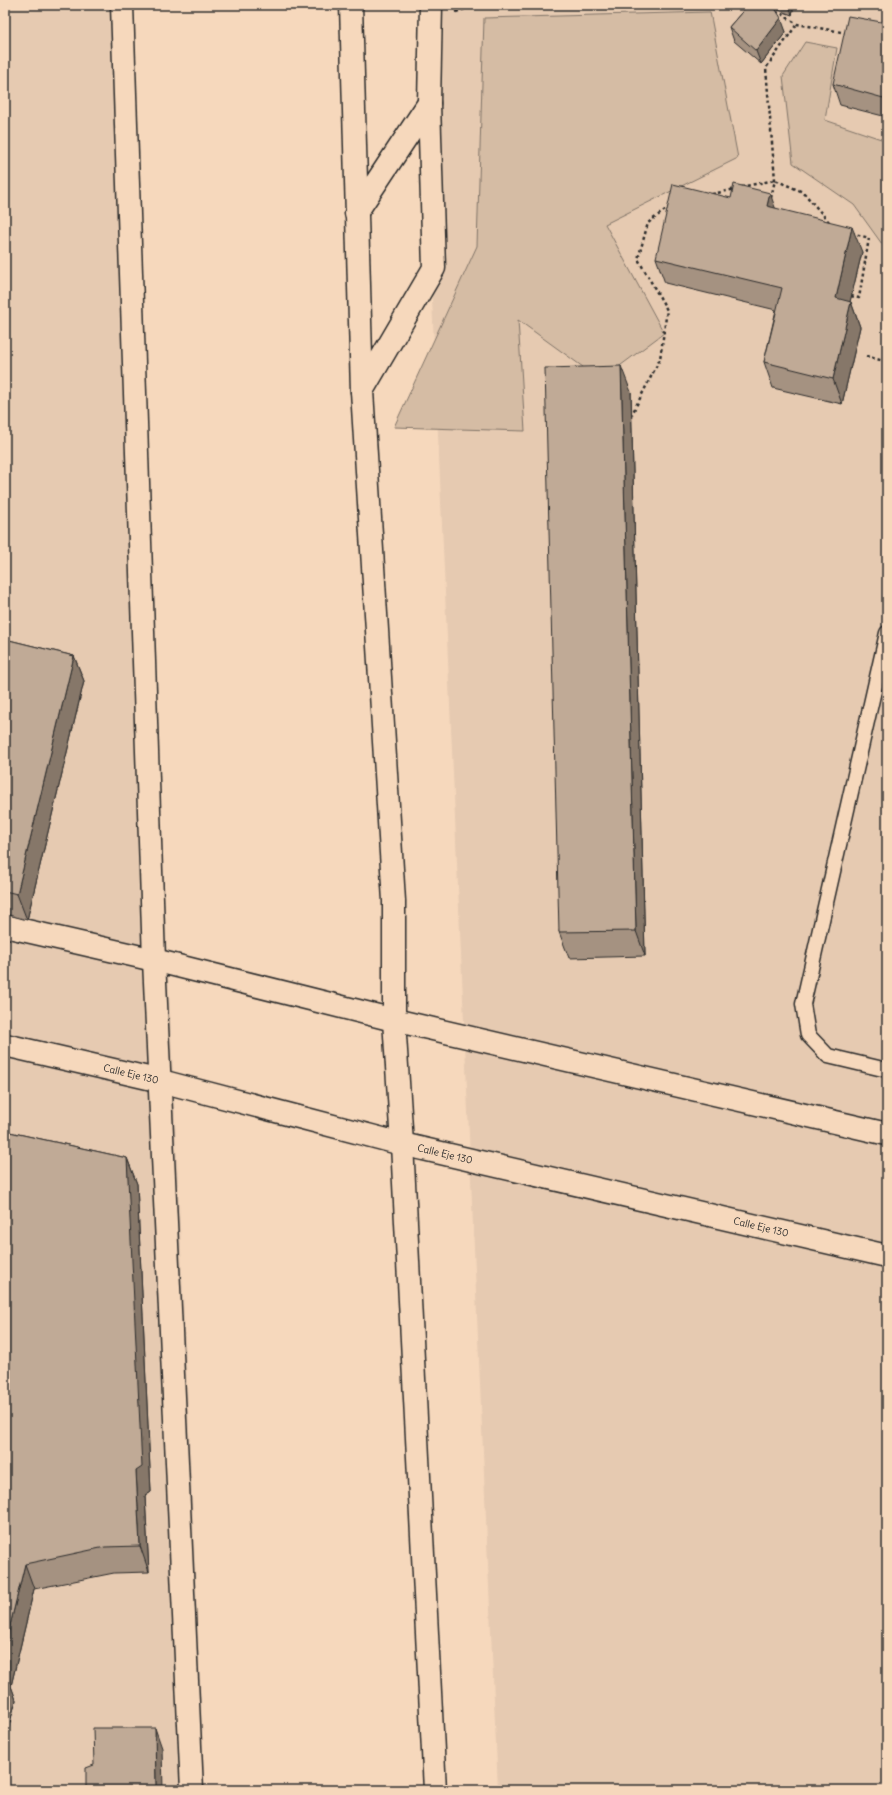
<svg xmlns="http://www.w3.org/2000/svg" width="892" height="1795" font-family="Delius,sans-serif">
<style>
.built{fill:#e6cab1}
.green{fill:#d5bca4;stroke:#807468}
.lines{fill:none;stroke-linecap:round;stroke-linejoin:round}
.service-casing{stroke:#2b2b2b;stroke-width:17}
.minor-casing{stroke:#2b2b2b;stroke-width:25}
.tertiary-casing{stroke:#2b2b2b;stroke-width:25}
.path{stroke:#2b2b2b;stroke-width:2.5;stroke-dasharray:3 3;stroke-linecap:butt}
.service{stroke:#f6d8bc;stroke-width:14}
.minor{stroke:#f6d8bc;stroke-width:22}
.tertiary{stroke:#f6d8bc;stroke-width:22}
.wall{fill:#a59281;stroke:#2b2b2b}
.shaded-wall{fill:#867769;stroke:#2b2b2b}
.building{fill:#c0aa96;stroke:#2b2b2b}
.labels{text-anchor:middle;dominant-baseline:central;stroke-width:3;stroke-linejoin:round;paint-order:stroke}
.street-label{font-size:10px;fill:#2b2b2b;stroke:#f6d8bc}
</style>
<rect width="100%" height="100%" fill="#f6d8bc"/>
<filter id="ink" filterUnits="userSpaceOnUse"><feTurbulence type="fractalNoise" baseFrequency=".025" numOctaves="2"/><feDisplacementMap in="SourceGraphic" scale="8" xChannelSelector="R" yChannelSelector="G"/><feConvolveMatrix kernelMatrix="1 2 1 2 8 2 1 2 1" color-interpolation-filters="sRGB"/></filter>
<g filter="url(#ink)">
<g class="built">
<path d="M5,5H122L177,1157L205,1790H5Z"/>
<path d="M419,5H887V1790H498Z"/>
</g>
<g class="green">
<path d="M710,12L738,158L605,224L664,333L601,380L518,320L525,431L394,427L477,246L484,18Z"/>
<path d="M805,42L837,48L825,120L887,141V251L854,205L793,163L783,76Z"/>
</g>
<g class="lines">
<defs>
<path id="service" d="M887,633L803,1004L808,1035L828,1056L887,1070"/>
<g id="minor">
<path d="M356,213L429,103"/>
<path d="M362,391L434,268L429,103L431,5"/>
<path d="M5,926L154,960L394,1020L887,1134"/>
<path d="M5,1045L161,1081L402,1144L887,1256"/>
</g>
<g id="tertiary">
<path d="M122,5L154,960L192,1790"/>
<path d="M351,5L362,391L394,901V1020L402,1144L435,1790"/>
</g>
</defs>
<use href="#service" class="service-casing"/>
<use href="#minor" class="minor-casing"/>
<use href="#tertiary" class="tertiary-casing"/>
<g class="path">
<path d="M741,5L750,6"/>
<path d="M456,12L477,5"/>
<path d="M776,12L782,14L797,24L847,33"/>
<path d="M741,187L775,180L803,192L830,223"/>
<path d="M712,194L736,189"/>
<path d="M771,198L775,180L766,68L797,24"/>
<path d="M851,296L859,298L869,238L852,233"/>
<path d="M866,356L887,362"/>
<path d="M631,416L660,359L667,310L638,259L648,223L669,207"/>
</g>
<use href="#service" class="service"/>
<use href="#minor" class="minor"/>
<use href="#tertiary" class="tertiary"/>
</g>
<g class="wall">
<path d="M748,5H794L792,15L775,9L786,32L761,64L734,41L729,27Z"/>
<path d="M887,23V117L840,105L833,84Z"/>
<path d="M775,208L862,252L850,301L851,302L860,327L842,404L773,388L764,362L776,310L665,283L656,258Z"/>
<path d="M631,392L645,956L569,958L559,932Z"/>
<path d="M5,639L74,656L84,681L27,920L5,914Z"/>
<path d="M5,1131L127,1158L137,1184L151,1492L145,1496L149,1572L114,1573L34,1589L11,1686L16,1700L5,1741Z"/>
</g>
<g class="shaded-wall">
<path d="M789,5H794L792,15Z"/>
<path d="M781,18L786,32L761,64L756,51Z"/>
<path d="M770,193L779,219L767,206Z"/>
<path d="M852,227L862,252L845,323L836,298Z"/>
<path d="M851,302L860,327L842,404L833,379Z"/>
<path d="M621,366L631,392L645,956L636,931Z"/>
<path d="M74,656L84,681L27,920L17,894Z"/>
<path d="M127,1158L137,1184L151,1492L145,1496L149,1572L140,1546L136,1471Z"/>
<path d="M25,1564L34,1589L11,1686L16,1700L5,1741V1646Z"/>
<path d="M155,1728L162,1748L163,1790H156Z"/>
</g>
<g class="building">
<path d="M748,5H773L781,18L756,51L729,27Z"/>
<path d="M848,16L887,23V99L833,84Z"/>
<path d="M673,184L731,198L734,184L770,193L767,206L852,227L836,298L851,302L833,379L764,362L782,288L656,258Z"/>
<path d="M621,366L636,931L559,932L545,368Z"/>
<path d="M5,639L74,656L17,894L5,891Z"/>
<path d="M5,1131L127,1158L142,1467L136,1471L140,1546L105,1547L25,1564L5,1646Z"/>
<path d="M5,1674L7,1675L5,1682Z"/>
<path d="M93,1728H155L156,1790H86V1768L94,1765Z"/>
</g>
</g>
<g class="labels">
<g class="street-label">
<text transform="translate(131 1074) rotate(13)">Calle Eje 130</text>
<text transform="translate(445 1154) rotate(13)">Calle Eje 130</text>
<text transform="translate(761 1227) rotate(13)">Calle Eje 130</text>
</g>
</g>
<rect width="892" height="1795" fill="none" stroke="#f6d8bc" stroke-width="20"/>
<rect x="10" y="10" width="872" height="1775" fill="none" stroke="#2b2b2b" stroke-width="1.5" filter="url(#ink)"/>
</svg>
